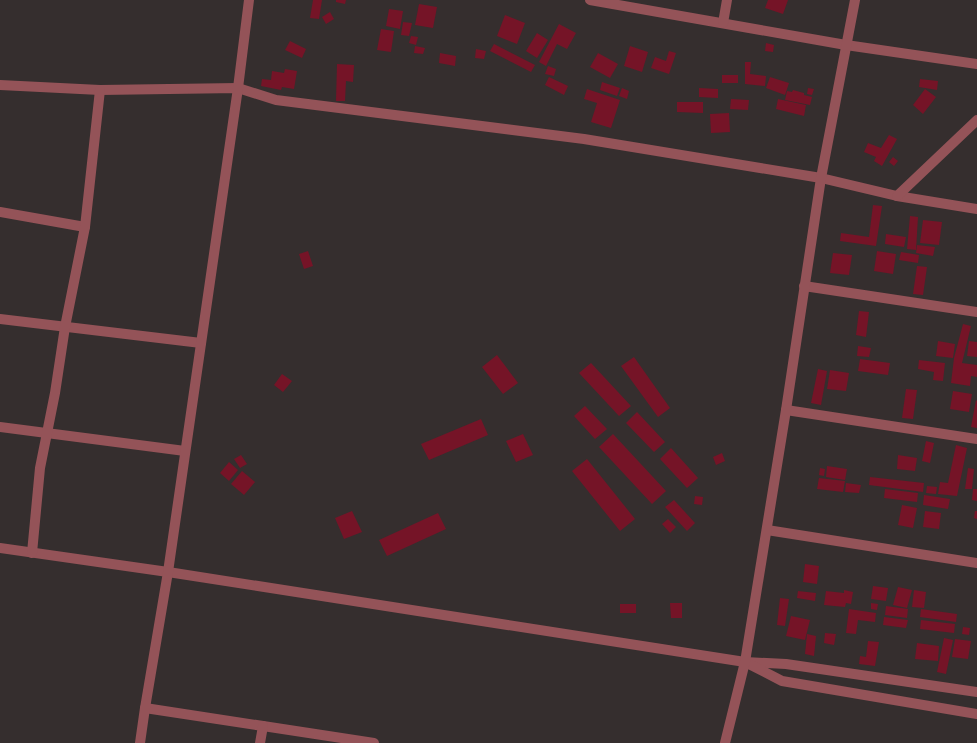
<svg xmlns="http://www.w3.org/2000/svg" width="977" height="743" font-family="Arial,sans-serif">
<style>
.building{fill:#751427}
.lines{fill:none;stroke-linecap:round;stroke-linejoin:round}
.minor{stroke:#945358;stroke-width:10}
</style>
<rect width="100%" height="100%" fill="#352e2e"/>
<g class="building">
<path d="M313,0H322L319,19L310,18Z"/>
<path d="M336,0H346L345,4L336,2Z"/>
<path d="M768,0H788L783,14L765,8Z"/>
<path d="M419,4L437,7L433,28L415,25Z"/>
<path d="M389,9L403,11L400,29L386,26Z"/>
<path d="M330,12L334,19L326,24L322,17Z"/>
<path d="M505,15L525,23L517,44L497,36Z"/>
<path d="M403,22L412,23L409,36L401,35Z"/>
<path d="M559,24L576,33L567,49L557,44L546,66L539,62Z"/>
<path d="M381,29L394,31L391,52L377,50Z"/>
<path d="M537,33L548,40L537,58L526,51Z"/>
<path d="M411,36L418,37L416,45L409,43Z"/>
<path d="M290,41L306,49L302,58L285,50Z"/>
<path d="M766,43L774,45L773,52L765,51Z"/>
<path d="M494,44L535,65L531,72L490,51Z"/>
<path d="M415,46L425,48L423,54L414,53Z"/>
<path d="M630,46L648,52L642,72L624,66Z"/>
<path d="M476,49L486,51L484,59L475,58Z"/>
<path d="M669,51L676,53L669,74L651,68L655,57L666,61Z"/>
<path d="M440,53L456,56L455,66L439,63Z"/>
<path d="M598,53L618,64L610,78L590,67Z"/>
<path d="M745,62H751L750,74L766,76L765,86L745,84Z"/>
<path d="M337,64L354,65L353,82L346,81L345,101H336Z"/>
<path d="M548,66L556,69L554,76L545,74Z"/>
<path d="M285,69L297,71L294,89L282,87L281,90L261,86L262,79L271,80L272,71L284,73Z"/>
<rect x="722" y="75" width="16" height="8"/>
<path d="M549,77L568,86L564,95L545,85Z"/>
<path d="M770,77L789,83L785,95L766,88Z"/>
<path d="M920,79L938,81L937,90L919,87Z"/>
<path d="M602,82L620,88L617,96L600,90Z"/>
<path d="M622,88L629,91L627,99L619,96Z"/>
<path d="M699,88L718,89V98L699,97Z"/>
<path d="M808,88L814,89L812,95L807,94Z"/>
<path d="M587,89L620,100L611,128L591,122L597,103L584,99Z"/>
<path d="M925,89L936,97L923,114L913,105Z"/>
<path d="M793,90L804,93V95L812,97L810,105L785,100L787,91L792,92Z"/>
<path d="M731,99L749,100L748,110L730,109Z"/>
<path d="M778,99L806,105L804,116L776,109Z"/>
<path d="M677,102H703V113L677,112Z"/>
<path d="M729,113L730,132L711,133L710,114Z"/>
<path d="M889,135L897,139L882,166L874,161L876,157L864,152L868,143L881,148Z"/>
<path d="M893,157L898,161L894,166L889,162Z"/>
<path d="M873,205L882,206L876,246L840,241L841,233L869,237Z"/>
<path d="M910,216L918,217L916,250L907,249Z"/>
<path d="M923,220L942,222L939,245L920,243Z"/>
<path d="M886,234L906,237L904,247L885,244Z"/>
<path d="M917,245L935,247L933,256L916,253Z"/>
<path d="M308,251L313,266L304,269L299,254Z"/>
<path d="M877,251L896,254L893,274L874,271Z"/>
<path d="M901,252L919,255L918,263L899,260Z"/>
<path d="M833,253L852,255L849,275L830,273Z"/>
<path d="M917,266L927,267L923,295L913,294Z"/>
<path d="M859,311L869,312L866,337L856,335Z"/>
<path d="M963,324L971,326L962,363L977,365V377L971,376L970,386L951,383L954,358Z"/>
<path d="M938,341L955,344L953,358L936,356Z"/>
<path d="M969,341L977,342V357L967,356Z"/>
<path d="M858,346L871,348L869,357L857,356Z"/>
<path d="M497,355L518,383L503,394L482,367Z"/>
<path d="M634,357L670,408L658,417L621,366Z"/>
<path d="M860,359L890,363L888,375L858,371Z"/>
<path d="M919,360L945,363L943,381L933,380L934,372L918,369Z"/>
<path d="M591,363L631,406L619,416L579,373Z"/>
<path d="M818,369L827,371L821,405L811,403Z"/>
<path d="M830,370L849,373L846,391L827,389Z"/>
<path d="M282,374L292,381L283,392L274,385Z"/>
<path d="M906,389L917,390L913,419L902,418Z"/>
<path d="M953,391L972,394L969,412L950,409Z"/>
<path d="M976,400L977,401V428L971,427Z"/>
<path d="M585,406L607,429L595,439L574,416Z"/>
<path d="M637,412L665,442L654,452L626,423Z"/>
<path d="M481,419L488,435L429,460L421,444Z"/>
<path d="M523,434L533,455L516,462L506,441Z"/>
<path d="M613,434L666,491L652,504L599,447Z"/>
<path d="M926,441L934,443L930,463L922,461Z"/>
<path d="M956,445L967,448L957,496L938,494L940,482L948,483Z"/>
<path d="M671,448L698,478L687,488L660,459Z"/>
<path d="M722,453L725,461L716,465L713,457Z"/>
<path d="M241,455L247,464L240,468L234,459Z"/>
<path d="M898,455L917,458L915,471L897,469Z"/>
<path d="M587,459L635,519L620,531L572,471Z"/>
<path d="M229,462L238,470L229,481L220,473Z"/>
<path d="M827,466L847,469L845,480L826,477Z"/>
<path d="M820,468L825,469L824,476L819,475Z"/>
<path d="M968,468L974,469L972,489H965Z"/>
<path d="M242,471L255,482L244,495L231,484Z"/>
<path d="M870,477L924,483L923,492L869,485Z"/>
<path d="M819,478L845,481L843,492L817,489Z"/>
<path d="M846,483L861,485L859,493L845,492Z"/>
<path d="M927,486L937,487L936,494L926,493Z"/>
<path d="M885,489L918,493L917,502L884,498Z"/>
<path d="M973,489H977V501L972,500Z"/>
<path d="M924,495L950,499L948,509L923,505Z"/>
<path d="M695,496L703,497L702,505L694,504Z"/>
<path d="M674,500L695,523L687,531L665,507Z"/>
<path d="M902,505L917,508L913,528L898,525Z"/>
<path d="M352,511L362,532L344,539L335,518Z"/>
<path d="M925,511L941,513L939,529L923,527Z"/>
<path d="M975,511H977V519L974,518Z"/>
<path d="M438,513L446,529L387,556L379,540Z"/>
<path d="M668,519L676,527L670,533L662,524Z"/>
<path d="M805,564L819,566L817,584L803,582Z"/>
<path d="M873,586L888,588L886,601L871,599Z"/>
<path d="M898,587L912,590L907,608L893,605Z"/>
<path d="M844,590L853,592L851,604L846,603L845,607L824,605L826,591L844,593Z"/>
<path d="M914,590L926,592L924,608L912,607Z"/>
<path d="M798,591L816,593L815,601L797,598Z"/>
<path d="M780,598L789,599L785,626L777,625Z"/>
<path d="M670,603H682V618H671Z"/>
<path d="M871,603L878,604L877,610L871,609Z"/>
<rect x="620" y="604" width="16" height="9"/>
<path d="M886,606L908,609L907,618L885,615Z"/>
<path d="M849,609L876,613L875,622L858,620L856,634L846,633Z"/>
<path d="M921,609L957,614L956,622L920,617Z"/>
<path d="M791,616L810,620L805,640L786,636Z"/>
<path d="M884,617L908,620L906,628L883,625Z"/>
<path d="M921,620L955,624L954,633L920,629Z"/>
<path d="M963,627L970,628L969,635L962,634Z"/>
<path d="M825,633L836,634L834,645L824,643Z"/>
<path d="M807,634L816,636L814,656L805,654Z"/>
<path d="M944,638L953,640L946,674L937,672Z"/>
<path d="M955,639L971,641L968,659L952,657Z"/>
<path d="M868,641L879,642L875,666L859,664L860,656L866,657Z"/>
<path d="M917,643L939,646L938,661L915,659Z"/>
</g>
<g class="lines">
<g class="minor">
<path d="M590,0L846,45L977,64"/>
<path d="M723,23L727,0"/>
<path d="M0,85L100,90L238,88L276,100L584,139L821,178L897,196L977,209"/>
<path d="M897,196L977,120"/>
<path d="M0,212L85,227"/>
<path d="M804,286L977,312"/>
<path d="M0,319L201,343"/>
<path d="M786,410L977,439"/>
<path d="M0,427L185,451"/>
<path d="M767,530L977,563"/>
<path d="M0,548L168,572L745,662L786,664L977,692"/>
<path d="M32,553L40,468L55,393L65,327L85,227L100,90"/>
<path d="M749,664L782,681L977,714"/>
<path d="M145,708L374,743"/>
<path d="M140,743L145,708L168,572L238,88L249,0"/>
<path d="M260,743L263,726"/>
<path d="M725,743L745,662L786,410L821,178L855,0"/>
</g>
</g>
</svg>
